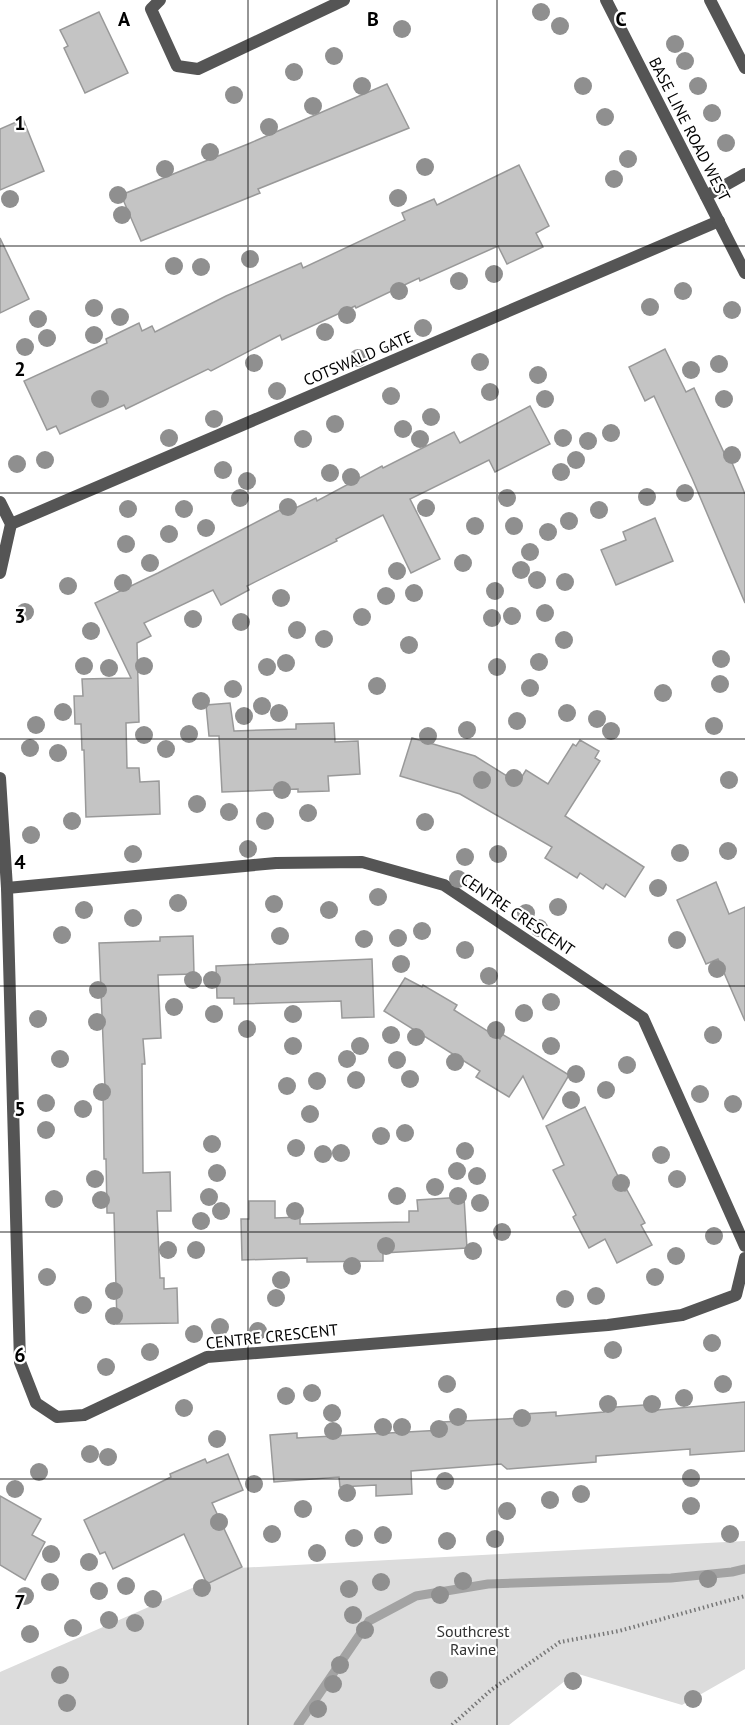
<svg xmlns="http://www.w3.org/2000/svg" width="745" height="1725" font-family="'PT Sans',sans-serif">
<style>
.green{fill:#dcdcdc}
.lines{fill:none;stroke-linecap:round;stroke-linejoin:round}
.stream{stroke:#a3a3a3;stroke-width:9}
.building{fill:#c4c4c4;stroke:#999;stroke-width:1.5}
.path{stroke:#777;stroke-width:4;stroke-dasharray:1.5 3;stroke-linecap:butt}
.service{stroke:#555;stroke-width:12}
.minor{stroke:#555;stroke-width:12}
.tertiary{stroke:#555;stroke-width:12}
.tree{fill:#8f8f8f}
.grid{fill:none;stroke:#000;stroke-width:1.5;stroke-opacity:0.55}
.labels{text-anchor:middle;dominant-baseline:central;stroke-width:4.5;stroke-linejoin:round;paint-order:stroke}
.street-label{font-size:16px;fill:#000;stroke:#fff}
.park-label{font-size:16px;fill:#333;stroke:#fff}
.grid-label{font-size:20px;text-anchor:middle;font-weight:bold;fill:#000;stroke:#fff;stroke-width:4.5;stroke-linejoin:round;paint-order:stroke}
</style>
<rect width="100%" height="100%" fill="#fff"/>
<path class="green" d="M745,1541V1669L682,1705L575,1673L509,1725H0V1672L238,1568Z"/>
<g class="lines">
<path class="stream" d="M298,1725L369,1621L416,1596L488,1584L671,1578L732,1572L745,1569"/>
</g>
<g class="building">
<path d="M99,12L128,73L85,93L64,48L68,46L60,30Z"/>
<path d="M387,84L409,128L258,189L260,193L141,241L121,195L248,144Z"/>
<path d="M23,119L44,171L0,190V129Z"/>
<path d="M519,165L549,226L536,233L543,247L507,264L498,246L420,281L419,278L356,308L355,306L282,340L280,335L211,371L208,369L126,409L124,405L60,434L56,426L47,430L24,381L107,343L106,339L139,323L142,331L152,326L155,332L226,296L301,263L303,268L405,220L402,213L434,199L437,205Z"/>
<path d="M0,238L29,299L0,313Z"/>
<path d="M665,349L686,392L694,388L727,459L730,458L745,494V603L692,478L654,396L645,401L629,367Z"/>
<path d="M530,406L550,444L495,472L489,460L410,499L440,559L411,573L383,515L336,539L337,541L247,586L249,590L221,605L213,590L144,623L151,636L137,643L139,722L126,723L127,768H139L140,782L159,781L160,814L86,817L84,750H82L81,724H75L74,696H83L82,679L131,678L95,603L158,573L280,510L283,514L316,498L317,501L382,466L383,468L454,432L460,443Z"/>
<path d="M655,518L673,561L616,585L601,550L626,540L623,532Z"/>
<path d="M230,703L234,731L296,729V724L334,723L335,742L358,741L360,774L328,776L329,791L298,792V789L222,792L219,736H209L206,705Z"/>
<path d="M412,738L475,756L518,783L526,770L548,784L573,744L576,746L580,740L599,751L595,758L600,761L565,816L644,867L625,897L606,884L603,889L580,873L577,878L545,858L552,847L460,794L400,776Z"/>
<path d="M716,882L729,914L745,907V1021L718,959L706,964L677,900Z"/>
<path d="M193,936L194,974L158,975L161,1038L143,1039L145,1064H142L143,1173L170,1172L171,1211H157L160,1278H164V1289L177,1288L178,1323L117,1324L114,1213H107L106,1159H104L103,1088H105L99,943L160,941V937Z"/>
<path d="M372,959L374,1017L342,1018L341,1001L234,1004V998H217L216,966Z"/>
<path d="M405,978L422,987L423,985L457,1005L454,1010L500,1039L502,1034L569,1075L543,1119L523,1076L509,1097L476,1077L480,1071L384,1011Z"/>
<path d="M585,1107L625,1191L627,1190L645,1223L641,1225L652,1245L617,1263L605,1239L589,1248L573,1217L576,1215L553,1170L564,1165L546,1126Z"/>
<path d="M464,1197L467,1248L383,1253V1261L307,1262V1258L242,1260L241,1219H249V1201H275V1218L300,1217V1224L409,1222V1211H418L417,1200Z"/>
<path d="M745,1402V1451L690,1455V1449L596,1456V1462L507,1469L501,1464L411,1471L412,1494L376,1496V1485L340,1487L339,1477L274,1482L270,1435L297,1433V1438L443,1430L442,1422L523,1418V1414L556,1412V1416L604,1412L603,1408L658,1404V1410Z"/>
<path d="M228,1454L243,1490L212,1503L242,1567L207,1584L184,1534L113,1569L105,1552L100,1554L84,1520L171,1477L170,1474L205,1459L207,1463Z"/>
<path d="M0,1496L41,1519L32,1535L45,1542L25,1580L0,1565Z"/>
</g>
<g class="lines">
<path class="path" d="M452,1725L491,1690L560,1642L619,1631L745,1596"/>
<g class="service">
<path d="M160,0L151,9L177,66L198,69L344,0"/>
<path d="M710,0L745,68"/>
<path d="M706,196L745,174"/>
</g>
<g class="minor">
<path d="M0,502L11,524L0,573"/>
<path d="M11,524L719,221"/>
<path d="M0,778L7,888L20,1362L36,1403L57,1417L84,1415L207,1357L608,1325L682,1315L736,1295L745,1258"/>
<path d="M7,888L276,863L362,862L444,885L643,1018L745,1246"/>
</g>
<path class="tertiary" d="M606,0L745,273"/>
</g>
<g class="tree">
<circle cx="541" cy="12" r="9"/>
<circle cx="560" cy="26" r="9"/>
<circle cx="402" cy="29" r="9"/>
<circle cx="675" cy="44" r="9"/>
<circle cx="334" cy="56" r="9"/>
<circle cx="685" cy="61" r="9"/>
<circle cx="294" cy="72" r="9"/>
<circle cx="362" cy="86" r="9"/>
<circle cx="583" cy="86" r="9"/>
<circle cx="698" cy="86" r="9"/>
<circle cx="234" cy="95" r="9"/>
<circle cx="313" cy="106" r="9"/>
<circle cx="712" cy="113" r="9"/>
<circle cx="605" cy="117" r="9"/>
<circle cx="269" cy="127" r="9"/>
<circle cx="726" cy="143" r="9"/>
<circle cx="210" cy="152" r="9"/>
<circle cx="628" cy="159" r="9"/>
<circle cx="425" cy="167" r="9"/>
<circle cx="165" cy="169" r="9"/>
<circle cx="614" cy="179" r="9"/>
<circle cx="118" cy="195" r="9"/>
<circle cx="398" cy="198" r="9"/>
<circle cx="10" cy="199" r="9"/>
<circle cx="122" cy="215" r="9"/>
<circle cx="250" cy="259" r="9"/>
<circle cx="174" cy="266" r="9"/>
<circle cx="201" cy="267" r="9"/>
<circle cx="494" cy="274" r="9"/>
<circle cx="459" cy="281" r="9"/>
<circle cx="399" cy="291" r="9"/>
<circle cx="683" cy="291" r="9"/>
<circle cx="650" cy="307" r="9"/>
<circle cx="94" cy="308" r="9"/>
<circle cx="732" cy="310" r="9"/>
<circle cx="347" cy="315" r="9"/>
<circle cx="120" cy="317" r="9"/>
<circle cx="38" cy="319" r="9"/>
<circle cx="423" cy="328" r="9"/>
<circle cx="325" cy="332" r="9"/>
<circle cx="94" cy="335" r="9"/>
<circle cx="47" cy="338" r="9"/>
<circle cx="25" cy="347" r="9"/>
<circle cx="358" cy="358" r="9"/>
<circle cx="480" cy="362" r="9"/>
<circle cx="254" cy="363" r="9"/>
<circle cx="719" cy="364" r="9"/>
<circle cx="691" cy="370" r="9"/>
<circle cx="538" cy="375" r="9"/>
<circle cx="277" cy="391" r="9"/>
<circle cx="490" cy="392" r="9"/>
<circle cx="391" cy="396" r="9"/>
<circle cx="100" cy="399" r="9"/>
<circle cx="545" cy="399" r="9"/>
<circle cx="724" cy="399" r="9"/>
<circle cx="431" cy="417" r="9"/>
<circle cx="214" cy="419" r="9"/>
<circle cx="335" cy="424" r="9"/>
<circle cx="403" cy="429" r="9"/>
<circle cx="611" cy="433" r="9"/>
<circle cx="169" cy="438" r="9"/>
<circle cx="563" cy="438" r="9"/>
<circle cx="303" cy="439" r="9"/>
<circle cx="420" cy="439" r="9"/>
<circle cx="588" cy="441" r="9"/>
<circle cx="732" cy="455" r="9"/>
<circle cx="45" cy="460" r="9"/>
<circle cx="576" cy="460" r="9"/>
<circle cx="17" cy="464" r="9"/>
<circle cx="223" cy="470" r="9"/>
<circle cx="561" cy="472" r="9"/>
<circle cx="330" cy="473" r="9"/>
<circle cx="351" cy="477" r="9"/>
<circle cx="247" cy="481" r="9"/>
<circle cx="685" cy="493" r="9"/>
<circle cx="647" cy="497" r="9"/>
<circle cx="240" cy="498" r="9"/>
<circle cx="507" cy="498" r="9"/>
<circle cx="288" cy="507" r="9"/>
<circle cx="426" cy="508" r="9"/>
<circle cx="128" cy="509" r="9"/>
<circle cx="184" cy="509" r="9"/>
<circle cx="599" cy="510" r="9"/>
<circle cx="569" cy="521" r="9"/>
<circle cx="475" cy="526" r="9"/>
<circle cx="514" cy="526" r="9"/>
<circle cx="206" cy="528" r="9"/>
<circle cx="548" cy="532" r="9"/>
<circle cx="169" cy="534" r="9"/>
<circle cx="126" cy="544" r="9"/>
<circle cx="530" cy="552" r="9"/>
<circle cx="150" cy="563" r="9"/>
<circle cx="463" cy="563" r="9"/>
<circle cx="521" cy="570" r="9"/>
<circle cx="397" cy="571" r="9"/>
<circle cx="537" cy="580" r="9"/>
<circle cx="565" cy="582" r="9"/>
<circle cx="123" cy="583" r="9"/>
<circle cx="68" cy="586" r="9"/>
<circle cx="495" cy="591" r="9"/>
<circle cx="414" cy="593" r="9"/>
<circle cx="386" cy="596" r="9"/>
<circle cx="281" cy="598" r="9"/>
<circle cx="25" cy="612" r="9"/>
<circle cx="545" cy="613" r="9"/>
<circle cx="512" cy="616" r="9"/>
<circle cx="362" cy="617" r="9"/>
<circle cx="492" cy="618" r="9"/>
<circle cx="193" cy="619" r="9"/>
<circle cx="241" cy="622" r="9"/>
<circle cx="297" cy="630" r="9"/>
<circle cx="91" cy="631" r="9"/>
<circle cx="324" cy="639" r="9"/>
<circle cx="564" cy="640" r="9"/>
<circle cx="409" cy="645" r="9"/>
<circle cx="721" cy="659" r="9"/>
<circle cx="539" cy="662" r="9"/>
<circle cx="286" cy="663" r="9"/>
<circle cx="84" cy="666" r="9"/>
<circle cx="144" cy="666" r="9"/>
<circle cx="267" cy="667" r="9"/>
<circle cx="497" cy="667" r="9"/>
<circle cx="109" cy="668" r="9"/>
<circle cx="720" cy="684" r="9"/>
<circle cx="377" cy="686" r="9"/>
<circle cx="530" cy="688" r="9"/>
<circle cx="233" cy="689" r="9"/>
<circle cx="663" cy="693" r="9"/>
<circle cx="201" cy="701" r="9"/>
<circle cx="262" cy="706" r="9"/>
<circle cx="63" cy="712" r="9"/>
<circle cx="279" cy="713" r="9"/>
<circle cx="567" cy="713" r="9"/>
<circle cx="244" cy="716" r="9"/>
<circle cx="597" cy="719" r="9"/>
<circle cx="517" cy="721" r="9"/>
<circle cx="36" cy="725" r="9"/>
<circle cx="714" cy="726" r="9"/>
<circle cx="467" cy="730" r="9"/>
<circle cx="611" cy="731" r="9"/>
<circle cx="189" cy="734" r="9"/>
<circle cx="144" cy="735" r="9"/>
<circle cx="428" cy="736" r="9"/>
<circle cx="30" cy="748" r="9"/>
<circle cx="166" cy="749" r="9"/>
<circle cx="58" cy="753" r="9"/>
<circle cx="514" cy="778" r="9"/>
<circle cx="482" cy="780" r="9"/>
<circle cx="729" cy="780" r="9"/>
<circle cx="282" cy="790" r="9"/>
<circle cx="197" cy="804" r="9"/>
<circle cx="229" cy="812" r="9"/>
<circle cx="308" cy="813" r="9"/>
<circle cx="72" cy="821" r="9"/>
<circle cx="265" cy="821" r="9"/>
<circle cx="425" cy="822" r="9"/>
<circle cx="31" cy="835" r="9"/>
<circle cx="248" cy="849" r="9"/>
<circle cx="728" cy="851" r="9"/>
<circle cx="680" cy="853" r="9"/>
<circle cx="133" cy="854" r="9"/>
<circle cx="498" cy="854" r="9"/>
<circle cx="465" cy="857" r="9"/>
<circle cx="458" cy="879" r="9"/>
<circle cx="658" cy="888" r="9"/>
<circle cx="378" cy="897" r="9"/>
<circle cx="178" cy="903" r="9"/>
<circle cx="274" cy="904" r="9"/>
<circle cx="558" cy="907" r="9"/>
<circle cx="84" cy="910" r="9"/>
<circle cx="329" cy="910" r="9"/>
<circle cx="526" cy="913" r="9"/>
<circle cx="133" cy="918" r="9"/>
<circle cx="539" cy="928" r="9"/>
<circle cx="422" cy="931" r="9"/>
<circle cx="62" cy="935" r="9"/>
<circle cx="280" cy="936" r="9"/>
<circle cx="398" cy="938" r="9"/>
<circle cx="364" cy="939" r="9"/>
<circle cx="677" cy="940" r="9"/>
<circle cx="465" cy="950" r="9"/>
<circle cx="401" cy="964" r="9"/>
<circle cx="717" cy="969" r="9"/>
<circle cx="489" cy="976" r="9"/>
<circle cx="193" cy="980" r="9"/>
<circle cx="212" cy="980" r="9"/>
<circle cx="98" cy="990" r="9"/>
<circle cx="551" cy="1002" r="9"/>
<circle cx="174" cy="1007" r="9"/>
<circle cx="524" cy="1013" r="9"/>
<circle cx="214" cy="1014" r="9"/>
<circle cx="293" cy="1014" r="9"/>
<circle cx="38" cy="1019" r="9"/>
<circle cx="97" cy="1022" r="9"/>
<circle cx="247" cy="1029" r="9"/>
<circle cx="496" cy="1030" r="9"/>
<circle cx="391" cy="1035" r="9"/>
<circle cx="713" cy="1035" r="9"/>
<circle cx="416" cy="1037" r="9"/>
<circle cx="293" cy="1046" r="9"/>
<circle cx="360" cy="1046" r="9"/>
<circle cx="551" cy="1046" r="9"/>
<circle cx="60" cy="1059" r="9"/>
<circle cx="347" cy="1059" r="9"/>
<circle cx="397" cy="1060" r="9"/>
<circle cx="455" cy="1062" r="9"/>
<circle cx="627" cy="1065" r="9"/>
<circle cx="576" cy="1074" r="9"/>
<circle cx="410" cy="1079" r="9"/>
<circle cx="356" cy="1080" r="9"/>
<circle cx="317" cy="1081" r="9"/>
<circle cx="287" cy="1086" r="9"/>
<circle cx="606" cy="1090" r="9"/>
<circle cx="102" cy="1092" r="9"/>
<circle cx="700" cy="1094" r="9"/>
<circle cx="571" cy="1100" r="9"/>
<circle cx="46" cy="1103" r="9"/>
<circle cx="733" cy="1104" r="9"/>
<circle cx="83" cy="1109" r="9"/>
<circle cx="310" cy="1114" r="9"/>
<circle cx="46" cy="1130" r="9"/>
<circle cx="405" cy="1133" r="9"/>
<circle cx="381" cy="1136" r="9"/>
<circle cx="212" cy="1144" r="9"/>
<circle cx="296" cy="1148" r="9"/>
<circle cx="465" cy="1151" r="9"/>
<circle cx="341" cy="1153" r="9"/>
<circle cx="323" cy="1154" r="9"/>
<circle cx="661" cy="1155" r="9"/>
<circle cx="457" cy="1171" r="9"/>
<circle cx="217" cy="1173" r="9"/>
<circle cx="477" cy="1176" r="9"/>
<circle cx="95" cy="1179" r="9"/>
<circle cx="677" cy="1179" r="9"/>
<circle cx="621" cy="1183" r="9"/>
<circle cx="435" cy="1187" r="9"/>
<circle cx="397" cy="1196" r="9"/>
<circle cx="458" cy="1196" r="9"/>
<circle cx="209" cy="1197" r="9"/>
<circle cx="54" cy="1199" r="9"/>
<circle cx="101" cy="1200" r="9"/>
<circle cx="480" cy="1203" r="9"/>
<circle cx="221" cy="1211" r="9"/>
<circle cx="295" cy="1211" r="9"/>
<circle cx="201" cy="1221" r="9"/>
<circle cx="502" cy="1232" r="9"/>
<circle cx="714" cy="1236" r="9"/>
<circle cx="386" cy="1246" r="9"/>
<circle cx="168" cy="1250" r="9"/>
<circle cx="196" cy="1250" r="9"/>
<circle cx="473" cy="1251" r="9"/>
<circle cx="676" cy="1256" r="9"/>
<circle cx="352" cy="1266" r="9"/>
<circle cx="47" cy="1277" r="9"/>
<circle cx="655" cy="1277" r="9"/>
<circle cx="281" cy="1280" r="9"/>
<circle cx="114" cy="1291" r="9"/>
<circle cx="596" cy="1296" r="9"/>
<circle cx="276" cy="1298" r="9"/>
<circle cx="565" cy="1299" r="9"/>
<circle cx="83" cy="1305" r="9"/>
<circle cx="114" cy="1316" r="9"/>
<circle cx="220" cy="1327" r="9"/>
<circle cx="258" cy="1331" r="9"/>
<circle cx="194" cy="1334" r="9"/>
<circle cx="712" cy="1343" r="9"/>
<circle cx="613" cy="1350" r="9"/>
<circle cx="150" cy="1352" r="9"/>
<circle cx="106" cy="1367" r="9"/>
<circle cx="447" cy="1384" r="9"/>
<circle cx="723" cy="1384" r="9"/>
<circle cx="312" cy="1393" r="9"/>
<circle cx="286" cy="1396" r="9"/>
<circle cx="684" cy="1398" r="9"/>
<circle cx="608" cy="1404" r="9"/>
<circle cx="652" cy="1404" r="9"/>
<circle cx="184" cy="1408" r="9"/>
<circle cx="332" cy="1413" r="9"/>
<circle cx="458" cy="1417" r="9"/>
<circle cx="522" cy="1418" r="9"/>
<circle cx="383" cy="1427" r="9"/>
<circle cx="402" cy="1427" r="9"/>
<circle cx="439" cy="1429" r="9"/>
<circle cx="333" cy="1431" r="9"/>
<circle cx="217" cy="1439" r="9"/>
<circle cx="90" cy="1454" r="9"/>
<circle cx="108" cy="1457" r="9"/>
<circle cx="39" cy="1472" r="9"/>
<circle cx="691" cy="1478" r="9"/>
<circle cx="445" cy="1481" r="9"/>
<circle cx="254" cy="1484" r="9"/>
<circle cx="15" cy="1489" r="9"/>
<circle cx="347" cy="1493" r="9"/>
<circle cx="581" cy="1494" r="9"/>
<circle cx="550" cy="1500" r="9"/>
<circle cx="691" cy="1506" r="9"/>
<circle cx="303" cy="1509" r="9"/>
<circle cx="507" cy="1511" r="9"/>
<circle cx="219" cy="1522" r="9"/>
<circle cx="272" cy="1534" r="9"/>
<circle cx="730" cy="1534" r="9"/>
<circle cx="383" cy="1535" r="9"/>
<circle cx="354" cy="1538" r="9"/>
<circle cx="495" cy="1539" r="9"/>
<circle cx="447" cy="1541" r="9"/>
<circle cx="317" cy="1553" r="9"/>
<circle cx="51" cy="1554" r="9"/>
<circle cx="89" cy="1562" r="9"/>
<circle cx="708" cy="1579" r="9"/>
<circle cx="463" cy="1581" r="9"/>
<circle cx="50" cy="1582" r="9"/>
<circle cx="381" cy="1582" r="9"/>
<circle cx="126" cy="1586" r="9"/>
<circle cx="202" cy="1588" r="9"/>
<circle cx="349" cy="1589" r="9"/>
<circle cx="99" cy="1591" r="9"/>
<circle cx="440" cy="1595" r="9"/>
<circle cx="25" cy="1596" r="9"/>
<circle cx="153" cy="1599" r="9"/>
<circle cx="353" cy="1615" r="9"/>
<circle cx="109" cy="1620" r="9"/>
<circle cx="135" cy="1623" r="9"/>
<circle cx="73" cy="1628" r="9"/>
<circle cx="365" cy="1630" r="9"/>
<circle cx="30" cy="1634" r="9"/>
<circle cx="340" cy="1665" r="9"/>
<circle cx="60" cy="1675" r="9"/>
<circle cx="439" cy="1680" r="9"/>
<circle cx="573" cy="1681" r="9"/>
<circle cx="333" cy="1684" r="9"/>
<circle cx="693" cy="1699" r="9"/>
<circle cx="67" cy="1703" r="9"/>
<circle cx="318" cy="1709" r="9"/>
</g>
<path class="grid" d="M248,0V1725M497,0V1725M0,246H745M0,493H745M0,739H745M0,986H745M0,1232H745M0,1479H745"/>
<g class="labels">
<g class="street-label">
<text transform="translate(690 129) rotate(63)">BASE LINE ROAD WEST</text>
<text transform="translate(358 358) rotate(-23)">COTSWALD GATE</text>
<text transform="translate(518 914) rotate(34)">CENTRE CRESCENT</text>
<text transform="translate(272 1336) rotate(-6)">CENTRE CRESCENT</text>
</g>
<g class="park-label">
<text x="473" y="1631">Southcrest<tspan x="473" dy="18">Ravine</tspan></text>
</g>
</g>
<g class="grid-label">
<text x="124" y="26">A</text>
<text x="373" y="26">B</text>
<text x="621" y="26">C</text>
<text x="20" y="130">1</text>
<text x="20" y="376">2</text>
<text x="20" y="623">3</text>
<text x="20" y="869">4</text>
<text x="20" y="1116">5</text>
<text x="20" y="1362">6</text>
<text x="20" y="1609">7</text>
</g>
</svg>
